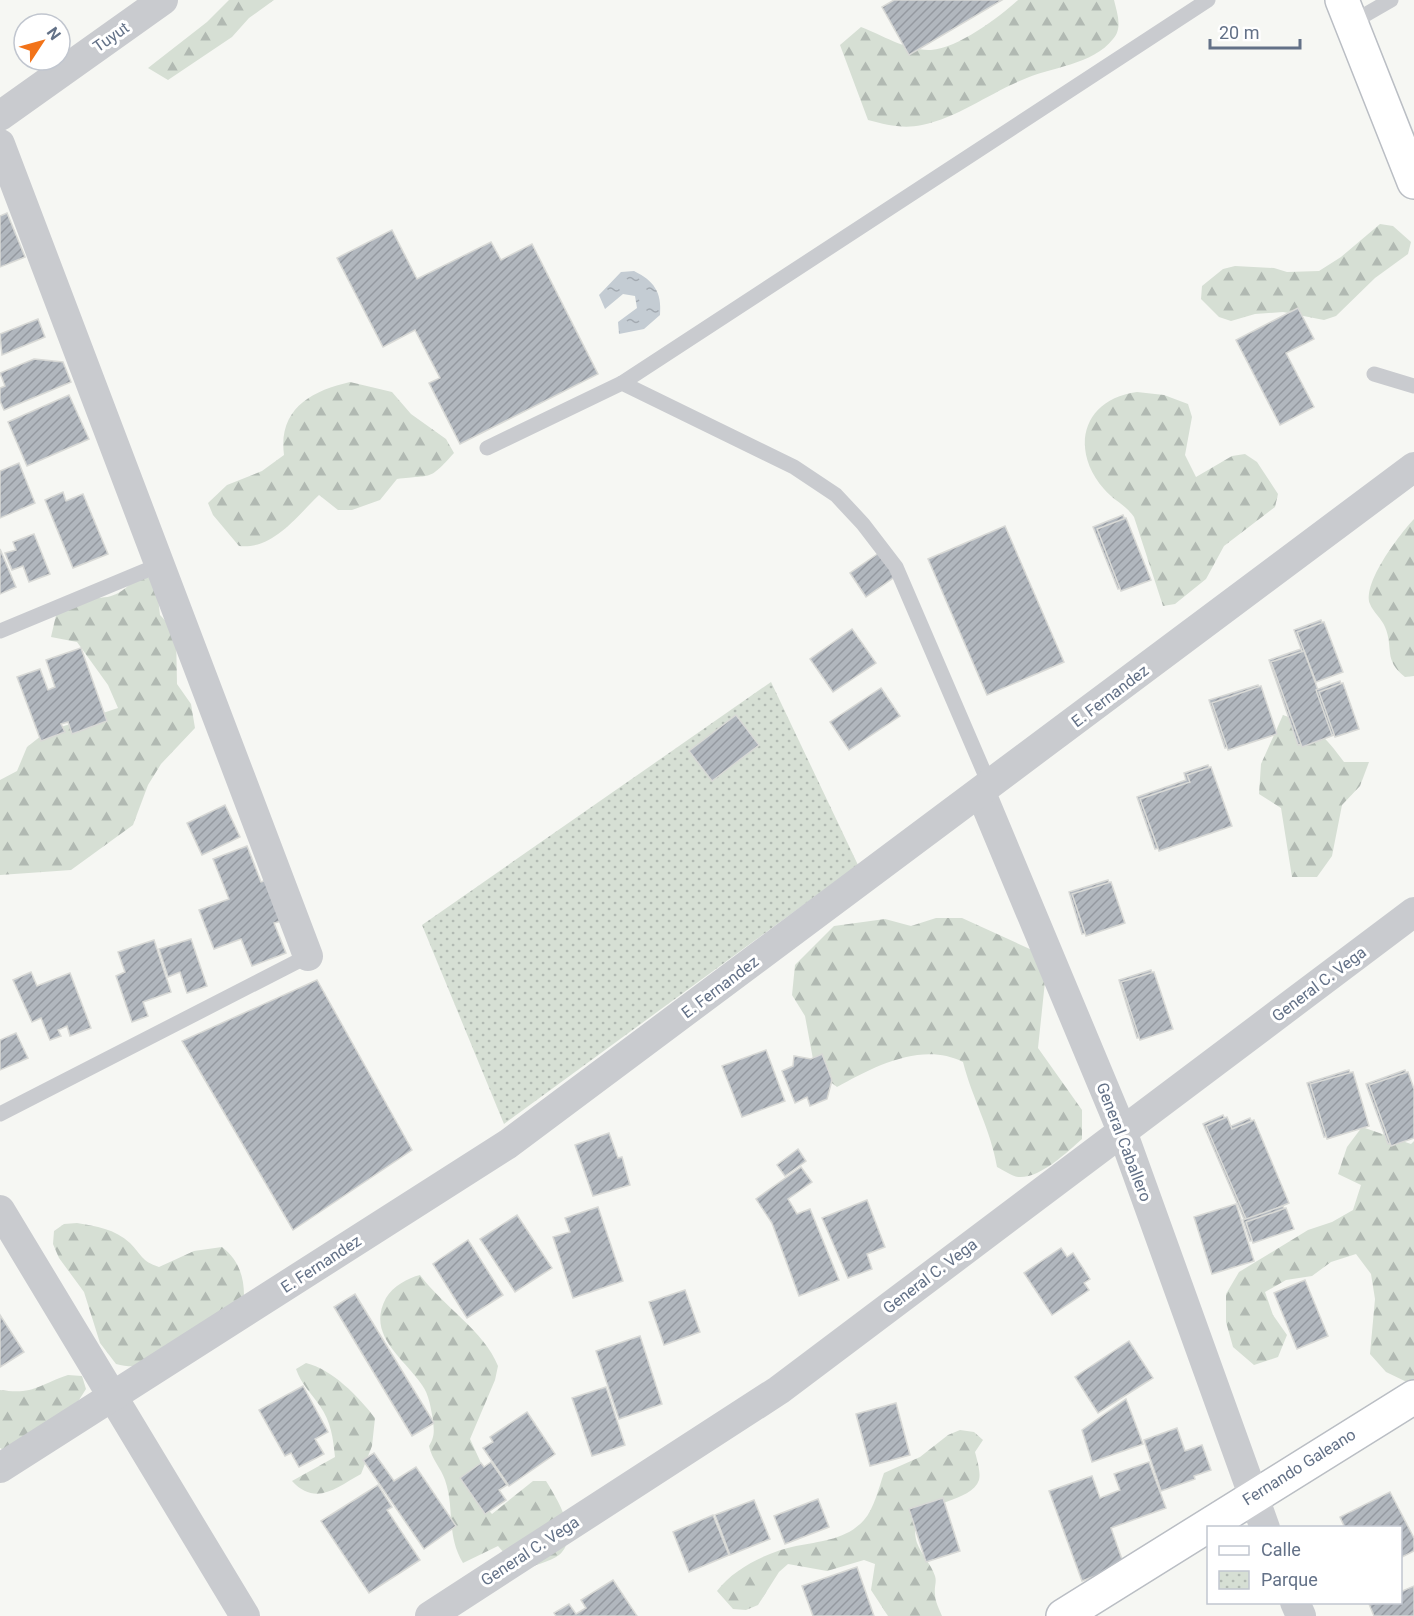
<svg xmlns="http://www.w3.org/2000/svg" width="1414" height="1616" font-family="Roboto,sans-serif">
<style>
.forest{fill:url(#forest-firs)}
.park{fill:url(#park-dots)}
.water{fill:url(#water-ripples)}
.building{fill:url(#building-hatch);stroke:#d8d9d6;stroke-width:1.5}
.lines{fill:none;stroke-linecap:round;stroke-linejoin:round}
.secondary-casing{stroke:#babec4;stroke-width:36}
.lane{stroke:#c9cbcf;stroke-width:15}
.street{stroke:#c9cbcf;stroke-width:30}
.secondary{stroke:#fff;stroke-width:33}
.labels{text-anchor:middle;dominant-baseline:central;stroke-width:6;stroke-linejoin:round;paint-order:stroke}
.street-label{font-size:16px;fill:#637187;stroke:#fff}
</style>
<defs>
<pattern id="forest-firs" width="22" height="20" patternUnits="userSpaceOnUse" patternTransform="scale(1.5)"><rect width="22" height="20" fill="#d6dfd4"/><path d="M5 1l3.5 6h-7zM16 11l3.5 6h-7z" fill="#b1b9b2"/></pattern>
<pattern id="park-dots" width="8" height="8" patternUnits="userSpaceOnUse" patternTransform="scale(1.5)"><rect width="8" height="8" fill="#d6dfd4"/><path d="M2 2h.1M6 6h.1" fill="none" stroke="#b1b9b2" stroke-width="1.8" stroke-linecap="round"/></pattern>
<pattern id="water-ripples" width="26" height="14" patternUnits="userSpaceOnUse" patternTransform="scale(1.5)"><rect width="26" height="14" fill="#c4ccd3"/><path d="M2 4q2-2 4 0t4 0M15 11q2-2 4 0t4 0" fill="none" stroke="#a3aab1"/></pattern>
<pattern id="building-hatch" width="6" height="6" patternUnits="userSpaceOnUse" patternTransform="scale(1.5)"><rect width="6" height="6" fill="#b1b7be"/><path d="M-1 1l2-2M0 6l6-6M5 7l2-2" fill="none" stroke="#9499a0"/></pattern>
</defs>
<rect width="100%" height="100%" fill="#f6f7f3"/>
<g class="forest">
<path d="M229,0H274L249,18L232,37L168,80L148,68L207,22Z"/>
<path d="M1018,0H1114C1117,13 1123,28 1113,39C1093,65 1050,67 1022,80C988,94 959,117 922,125C903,129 887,125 868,120L840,45L861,27C882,35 907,51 931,50C958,48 998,18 1018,0Z"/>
<path d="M1380,224L1393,226L1411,242L1408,254L1375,278L1336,316L1324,320L1283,312L1255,314L1231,321L1219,317L1201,299L1202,286L1223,269L1235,266L1274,268L1287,272L1319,271L1341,257Z"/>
<path d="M350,382L392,392L411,414L446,439L454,453C428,482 433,474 397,479L380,500L352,510H338L319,495C297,516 273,550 239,546L213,515L208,503L227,485L262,471L284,455C278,409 311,391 350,382Z"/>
<path d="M1137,392L1164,395L1188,404L1192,417L1185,455L1196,477L1232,456L1245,454L1257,462L1278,494L1275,507L1224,546L1206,579L1175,604L1163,606L1134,517C1126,505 1113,500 1104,489C1069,449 1083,399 1137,392Z"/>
<path d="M1414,519V676L1405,677C1383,660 1394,648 1385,627C1382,619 1373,612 1370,604C1362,583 1400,534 1414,519Z"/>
<path d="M143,570L157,589L160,615L176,632L177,684L191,704L195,728L161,764L148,785L133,825L71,870L0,875V780L17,771L27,747L46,732L118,708L108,685L77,642L51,637L57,611L78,596C113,601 120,596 143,570Z"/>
<path d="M1283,715C1314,725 1325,736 1344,762H1369L1360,786L1342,805L1332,856L1317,877H1292L1281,808L1259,794L1261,764Z"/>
<path d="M936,918H962L1032,950L1046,972L1038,1048L1082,1110V1139C1067,1152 1040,1179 1018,1177C1012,1176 1003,1170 997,1167C991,1130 972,1098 963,1062C922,1041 873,1067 837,1087L815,1070L805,1016L792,995L795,965L834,926L885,919L911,926Z"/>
<path d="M1362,1127L1411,1144L1414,1141V1382L1411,1384L1386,1372L1370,1354L1375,1299L1371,1274L1356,1254L1331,1262L1312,1276L1286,1280L1265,1292L1273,1315L1287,1335L1278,1357L1254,1365L1233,1347L1226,1322V1294L1239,1272L1308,1230L1332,1222L1353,1210L1361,1185L1338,1174L1347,1147Z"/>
<path d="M77,1223C96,1226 115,1229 130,1243C142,1255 141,1261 159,1267L194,1251L222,1247C238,1259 244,1276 244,1295C210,1324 166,1378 116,1364L100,1343L84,1292L59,1258L53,1244L54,1231L64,1224Z"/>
<path d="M420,1275C444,1307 484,1331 498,1366L495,1380L470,1439L481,1463L483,1504L492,1514L533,1481H546C557,1499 581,1536 559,1555C550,1562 531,1566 520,1571L498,1546L463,1563C446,1535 455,1509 445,1480C441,1468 432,1460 429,1446C435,1436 434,1431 433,1420C431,1409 429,1394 422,1385C403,1357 366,1335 386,1298C393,1286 408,1278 420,1275Z"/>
<path d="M306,1363C332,1369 359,1397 375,1418L372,1446L361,1474C337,1487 316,1507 292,1481L335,1457C333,1437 331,1422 320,1406C311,1393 301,1384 296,1369Z"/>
<path d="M68,1375L82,1376L86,1389L79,1400L9,1453L0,1448V1390C34,1395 38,1385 68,1375Z"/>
<path d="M960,1430L974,1432L983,1440L975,1452C977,1460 981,1472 979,1480C970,1507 903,1498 917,1543C921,1554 931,1564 935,1576C937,1582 934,1587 935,1594C935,1601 939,1609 942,1616H888L871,1590L875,1564L864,1560L827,1571L788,1564L779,1572L758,1605L746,1610L733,1609L717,1591C734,1568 768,1552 796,1546C821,1541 846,1540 864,1520C874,1509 879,1487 884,1473L920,1457L948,1435Z"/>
</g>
<path class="park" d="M771,682L858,865L504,1124L422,925Z"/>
<path class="water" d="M634,271C654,281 662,292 660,315L644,329L619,334L618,322L637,308L635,296L623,294L605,309L599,295L621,272Z"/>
<g class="building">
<path d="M894,0H1002L909,55L882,7Z"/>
<path d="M7,213L25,257L0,267V216Z"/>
<path d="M392,230L417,279L491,242L501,260L532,244L598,374L460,444L429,383L440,378L415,330L383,347L337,258Z"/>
<path d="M1298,308L1314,339L1286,353L1314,407L1280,425L1236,340Z"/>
<path d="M38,319L45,337L2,355L0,334Z"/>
<path d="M34,359L63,362L71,382L4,410L0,401V388L5,386L0,373Z"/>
<path d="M69,395L89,439L27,466L8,422Z"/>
<path d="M19,463L35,503L0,518V471Z"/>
<path d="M63,492L66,501L83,494L108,554L73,568L45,500Z"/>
<path d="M1123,515L1148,577L1118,589L1093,527Z"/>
<path d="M1126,518L1151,580L1121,591L1097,529Z"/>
<path d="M1005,526L1064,662L987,695L928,559Z"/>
<path d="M34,534L50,574L29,582L23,566L12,570L5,553L16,550L13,542Z"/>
<path d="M0,549L16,587L0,594Z"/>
<path d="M879,553L896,576L866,597L850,573Z"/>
<path d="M1321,620L1340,670L1313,680L1294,630Z"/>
<path d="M1324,622L1343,672L1316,682L1297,632Z"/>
<path d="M852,629L876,663L833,692L810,659Z"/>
<path d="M81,648L107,721L72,734L68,722L61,724L65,732L41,741L17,677L40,669L48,690L55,687L46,660Z"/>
<path d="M1301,649L1330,734L1298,745L1269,660Z"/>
<path d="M1304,651L1334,735L1302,747L1271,662Z"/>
<path d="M1340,681L1356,726L1332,735L1316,690Z"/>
<path d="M1343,683L1359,729L1335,737L1319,692Z"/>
<path d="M1258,685L1273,732L1225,748L1209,700Z"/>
<path d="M1261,686L1277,734L1228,750L1212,703Z"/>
<path d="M881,688L900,716L849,750L830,722Z"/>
<path d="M736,715L759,745L712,781L689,751Z"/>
<path d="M1208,765L1229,824L1155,849L1137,797L1186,780L1184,773Z"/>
<path d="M1211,767L1232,826L1159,851L1140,799L1190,782L1187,775Z"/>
<path d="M225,805L240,837L202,855L187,823Z"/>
<path d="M247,846L261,882L266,880L282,921L274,923L286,953L252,966L241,939L214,949L199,910L229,899L213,859Z"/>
<path d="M1108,880L1122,921L1082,934L1069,892Z"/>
<path d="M1111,882L1125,923L1086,936L1072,894Z"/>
<path d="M191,939L207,986L187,993L180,972L168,977L159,949Z"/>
<path d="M154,940L171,992L143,1002L148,1016L132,1022L116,976L125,972L118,952Z"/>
<path d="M1151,970L1170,1027L1137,1038L1119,980Z"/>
<path d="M31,972L37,986L70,973L91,1028L70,1036L67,1026L58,1030L61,1036L50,1040L41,1018L32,1022L13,980Z"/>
<path d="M1154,972L1173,1029L1140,1040L1121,982Z"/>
<path d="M317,980L412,1150L293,1230L182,1041Z"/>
<path d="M16,1033L28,1058L0,1070V1040Z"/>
<path d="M766,1050L785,1101L742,1117L722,1066Z"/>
<path d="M822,1054L832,1080L827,1099L810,1106L807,1097L795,1103L782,1071L793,1066L794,1056L811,1059Z"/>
<path d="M1349,1070L1367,1124L1324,1137L1307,1083Z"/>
<path d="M1405,1070L1414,1096V1134L1388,1144L1366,1084Z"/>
<path d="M1353,1072L1369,1126L1327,1139L1310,1084Z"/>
<path d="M1408,1072L1414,1089V1138L1391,1146L1369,1085Z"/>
<path d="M1223,1115L1229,1127L1250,1118L1286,1200L1244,1219L1203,1124Z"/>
<path d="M1227,1117L1232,1129L1254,1120L1289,1203L1247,1221L1206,1126Z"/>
<path d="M609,1133L618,1158L622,1157L630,1185L593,1196L575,1145Z"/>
<path d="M798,1149L806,1161L785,1176L777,1165Z"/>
<path d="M801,1167L812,1182L788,1199L797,1214L810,1209L839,1280L799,1296L772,1223L756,1199Z"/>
<path d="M867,1200L885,1247L867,1254L872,1269L848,1278L822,1218Z"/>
<path d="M1236,1204L1254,1261L1212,1274L1194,1217Z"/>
<path d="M1283,1206L1291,1227L1250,1241L1243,1220Z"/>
<path d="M598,1207L623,1281L573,1298L553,1237L570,1232L565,1218Z"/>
<path d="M1286,1208L1294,1229L1253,1243L1246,1222Z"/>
<path d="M517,1215L552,1268L515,1292L480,1239Z"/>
<path d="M468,1240L503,1295L467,1318L433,1264Z"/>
<path d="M1061,1248L1067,1257L1073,1253L1090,1279L1084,1283L1089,1290L1052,1315L1024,1273Z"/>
<path d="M1305,1280L1328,1336L1297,1349L1274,1293Z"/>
<path d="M685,1290L700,1332L664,1345L649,1302Z"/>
<path d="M355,1294L434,1423L412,1436L334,1307Z"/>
<path d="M0,1315L24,1352L0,1367Z"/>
<path d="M640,1336L662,1404L619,1419L596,1351Z"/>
<path d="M1129,1341L1153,1378L1098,1413L1075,1377Z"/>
<path d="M303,1386L328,1432L315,1439L324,1454L299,1467L291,1453L285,1456L259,1410Z"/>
<path d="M606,1387L625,1445L592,1456L572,1398Z"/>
<path d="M1126,1399L1143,1444L1092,1462L1082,1430Z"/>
<path d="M896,1403L910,1455L870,1466L856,1414Z"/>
<path d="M527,1412L555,1454L509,1486L483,1448L493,1442L490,1437Z"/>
<path d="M1177,1428L1185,1451L1202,1445L1211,1470L1194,1476L1195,1479L1161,1491L1144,1440Z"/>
<path d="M374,1453L394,1481L416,1467L456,1526L424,1549L363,1460Z"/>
<path d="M491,1462L507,1485L499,1490L506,1500L485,1514L460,1478L481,1463L484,1467Z"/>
<path d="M1149,1462L1166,1508L1111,1528L1124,1565L1082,1581L1049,1491L1092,1476L1100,1498L1120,1490L1114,1474Z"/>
<path d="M378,1485L392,1507L387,1510L420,1560L369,1593L321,1521Z"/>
<path d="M1390,1492L1414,1538V1551L1400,1558V1528H1345L1340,1517Z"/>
<path d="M943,1498L960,1551L926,1562L909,1509Z"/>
<path d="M818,1499L829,1527L785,1544L774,1516Z"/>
<path d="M754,1500L770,1539L730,1555L715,1515Z"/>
<path d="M713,1515L729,1555L689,1572L673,1532Z"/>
<path d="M857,1567L874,1616H813L802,1586Z"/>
<path d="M613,1580L637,1616H556L554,1613L569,1604L576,1614L586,1608L581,1600Z"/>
<path d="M1414,1586V1616H1374L1369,1604L1400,1602V1592Z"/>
</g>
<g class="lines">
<defs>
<g id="secondary">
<path d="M1342,0L1414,182"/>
<path d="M1063,1616L1414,1397"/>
</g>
</defs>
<use href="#secondary" class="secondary-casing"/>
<g class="lane">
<path d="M1351,23L1391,0"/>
<path d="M1374,374L1414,386"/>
<path d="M622,383L1208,0"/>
<path d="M487,448L622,383L794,467L836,495L863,524L896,567L990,786"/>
<path d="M0,631L159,565"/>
<path d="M0,1114L308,956"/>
</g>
<g class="street">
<path d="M0,116L163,0"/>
<path d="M0,144L308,956"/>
<path d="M981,793L1122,1131L1265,1528"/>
<path d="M0,1210L245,1616"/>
<path d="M0,1468L508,1144L1414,467"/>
<path d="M1295,1602L1301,1616"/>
<path d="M430,1616L779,1390L1414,912"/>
</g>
<use href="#secondary" class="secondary"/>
</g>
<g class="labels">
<g class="street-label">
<text transform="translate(111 37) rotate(-35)">Tuyut</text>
<text transform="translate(1110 696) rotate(-37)">E. Fernandez</text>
<text transform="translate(1319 984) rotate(-37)">General C. Vega</text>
<text transform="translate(720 987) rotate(-37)">E. Fernandez</text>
<text transform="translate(1124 1142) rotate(69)">General Caballero</text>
<text transform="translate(321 1264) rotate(-33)">E. Fernandez</text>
<text transform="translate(930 1276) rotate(-37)">General C. Vega</text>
<text transform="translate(1299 1467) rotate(-32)">Fernando Galeano</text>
<text transform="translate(530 1551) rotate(-33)">General C. Vega</text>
</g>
</g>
<rect x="1207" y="1526" width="195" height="78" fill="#ffffff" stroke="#c1c6cf" stroke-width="1.5"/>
<rect x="1219" y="1546" width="30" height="9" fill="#ffffff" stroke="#c1c6cf" stroke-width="1.5"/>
<text x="1261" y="1556" font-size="18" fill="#637187">Calle</text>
<rect x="1219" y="1571" width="30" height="18" fill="url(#park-dots)" stroke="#c1c6cf" stroke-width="1.5"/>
<text x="1261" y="1586" font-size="18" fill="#637187">Parque</text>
<g transform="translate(42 42) rotate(54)"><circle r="28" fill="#ffffff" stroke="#c1c6cf" stroke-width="1.5"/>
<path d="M0-4.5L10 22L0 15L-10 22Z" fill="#f27319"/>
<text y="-9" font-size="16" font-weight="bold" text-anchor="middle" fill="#637187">N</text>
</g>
<path d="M1210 39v9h90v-9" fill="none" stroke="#637187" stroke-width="3"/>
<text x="1219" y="39" font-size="18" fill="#637187" stroke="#ffffff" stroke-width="4.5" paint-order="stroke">20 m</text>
</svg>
